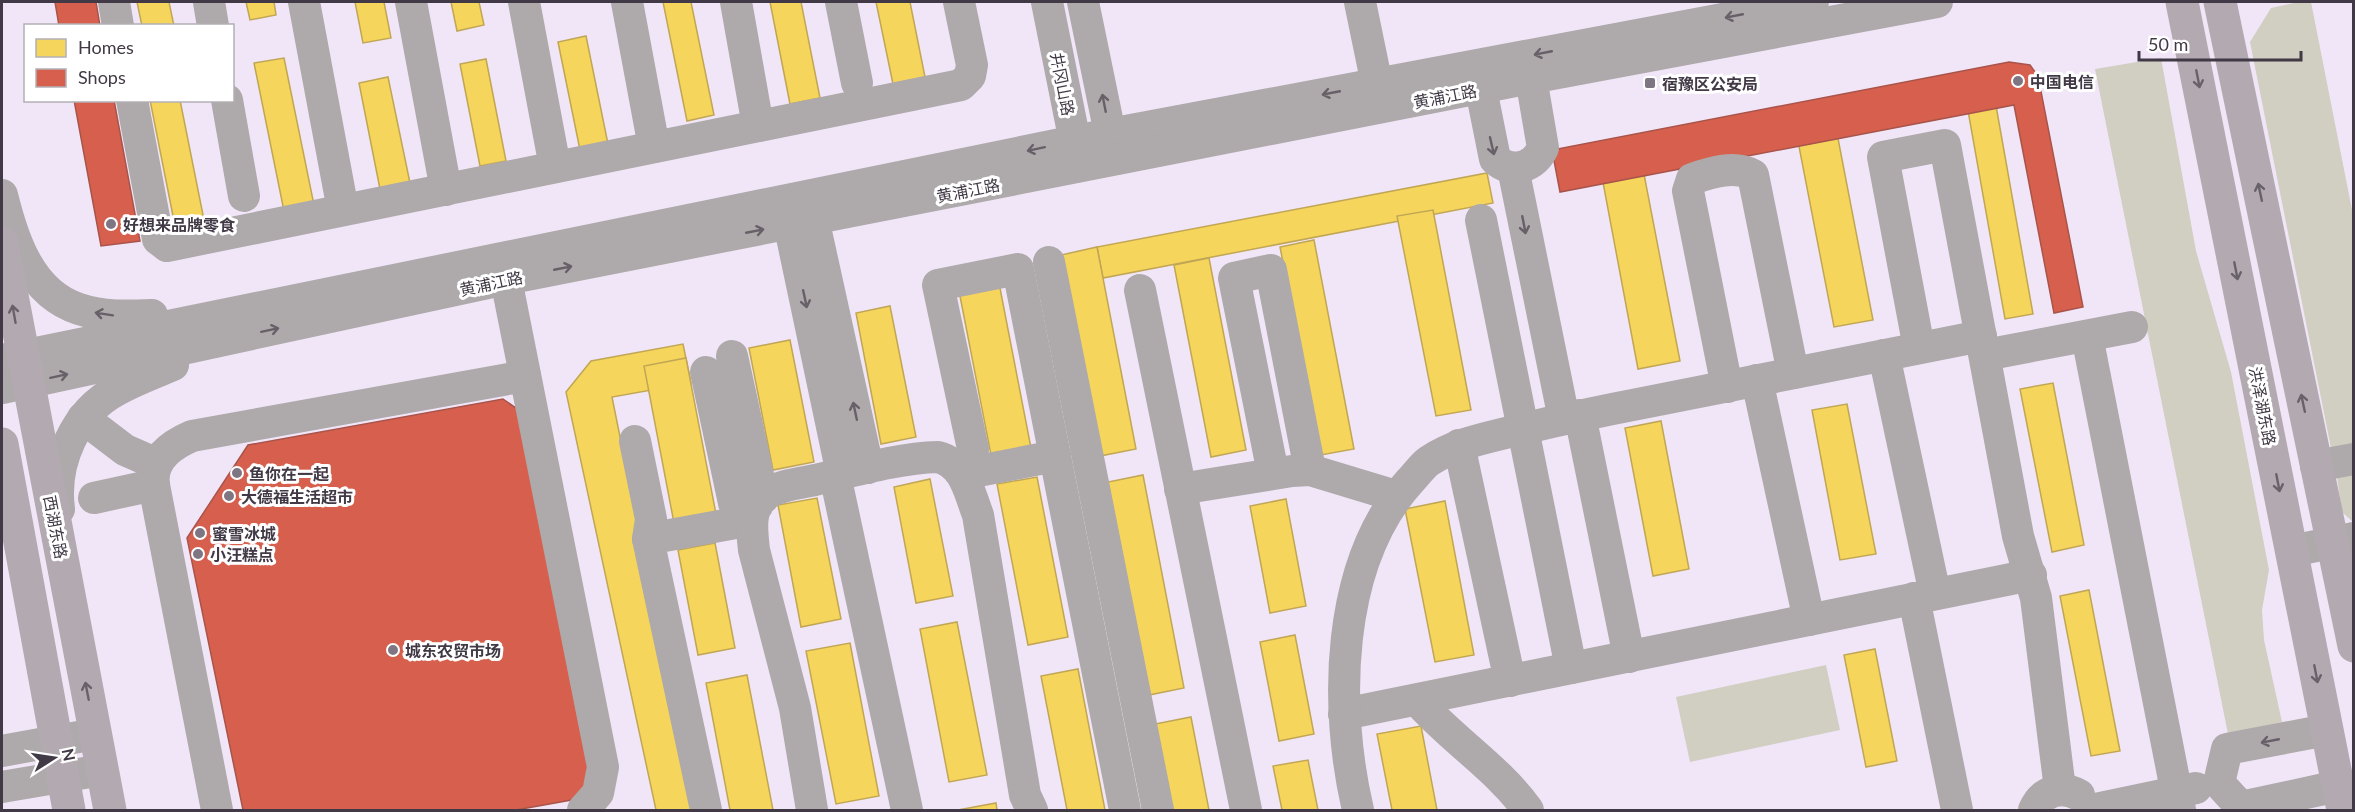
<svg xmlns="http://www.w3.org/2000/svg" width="2355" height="812" font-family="Lato,'Noto Sans SC',sans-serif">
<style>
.green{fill:#d1cec2}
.homes{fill:#f6d55c;stroke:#c0a655;stroke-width:1.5}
.shops{fill:#d6604d;stroke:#a9544b;stroke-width:1.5}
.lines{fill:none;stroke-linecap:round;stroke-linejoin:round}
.minor{stroke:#aea9aa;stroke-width:32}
.major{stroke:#b2aab0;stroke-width:33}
.oneway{stroke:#676068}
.oneway2{stroke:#69616a}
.poi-dot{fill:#7f7683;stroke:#fff;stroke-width:2}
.labels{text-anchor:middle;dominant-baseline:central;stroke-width:6;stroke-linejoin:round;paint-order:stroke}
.poi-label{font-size:16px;font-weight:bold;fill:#413945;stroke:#fff;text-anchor:start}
.street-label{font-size:16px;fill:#413945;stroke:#fff}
</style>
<rect width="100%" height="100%" fill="#f1e6f7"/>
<g class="green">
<path d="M2299,2H2311L2353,215V444L2331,448L2250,42L2271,8Z"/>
<path d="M2161,58L2196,251L2231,372L2269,570L2262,610L2264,640L2282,722L2228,734L2095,69Z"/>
<path d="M2353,466V522L2342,512L2337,477Z"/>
<path d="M1826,665L1840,730L1690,762L1676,697Z"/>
</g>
<g class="homes">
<path d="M137,2H169L174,26H142Z"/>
<path d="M246,2H274L276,15L250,20Z"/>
<path d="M355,2H384L391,38L363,43Z"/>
<path d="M451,2H479L484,25L457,31Z"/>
<path d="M663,2H691L714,115L687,121Z"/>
<path d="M770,2H801L820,98L790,104Z"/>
<path d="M876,2H910L925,77L893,84Z"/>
<path d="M586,36L608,144L580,150L558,42Z"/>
<path d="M284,58L314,205L284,211L254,63Z"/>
<path d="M486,59L506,161L480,166L460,64Z"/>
<path d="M388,77L410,183L380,189L359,83Z"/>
<path d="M150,100H180L205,225L176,231Z"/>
<path d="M1995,100L2033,314L2005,319L1967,105Z"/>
<path d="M1835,123L1873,320L1834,327L1796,131Z"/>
<path d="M1643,169L1680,361L1638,369L1602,177Z"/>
<path d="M1487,173L1493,203L1103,278L1097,247Z"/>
<path d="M1433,210L1471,410L1436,416L1397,216Z"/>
<path d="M1314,240L1354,449L1321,455L1280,247Z"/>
<path d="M1097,247L1136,449L1100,456L1061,255Z"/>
<path d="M1209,258L1246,450L1211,457L1174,265Z"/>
<path d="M999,283L1031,448L991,455L959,291Z"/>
<path d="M890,306L916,437L881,444L856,313Z"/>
<path d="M790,340L814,462L773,470L749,348Z"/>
<path d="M683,344L691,383L612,397L695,810H656L566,392L591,361Z"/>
<path d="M686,358L716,514L674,523L644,366Z"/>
<path d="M2053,383L2084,545L2052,552L2020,389Z"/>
<path d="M1847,404L1876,554L1840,560L1812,410Z"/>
<path d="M1661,421L1689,569L1653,576L1625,428Z"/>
<path d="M1143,475L1184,688L1149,695L1108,482Z"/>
<path d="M1037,477L1068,637L1028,645L997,484Z"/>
<path d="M930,479L953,596L916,603L894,487Z"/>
<path d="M817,498L841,619L801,627L778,505Z"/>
<path d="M1286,499L1306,606L1270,613L1250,506Z"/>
<path d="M1445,501L1474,655L1435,662L1405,509Z"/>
<path d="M715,543L735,648L698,655L678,550Z"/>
<path d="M2089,590L2120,751L2091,756L2060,596Z"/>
<path d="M957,622L987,775L949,782L920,629Z"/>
<path d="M1295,635L1314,734L1279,741L1260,642Z"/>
<path d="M850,643L879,796L836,804L806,651Z"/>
<path d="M1875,649L1897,761L1866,767L1844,655Z"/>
<path d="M1078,669L1105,810H1067L1041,676Z"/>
<path d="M747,675L773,810H730L706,683Z"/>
<path d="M1191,717L1209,810H1172L1155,724Z"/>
<path d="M1421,726L1437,810H1392L1377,734Z"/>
<path d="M1308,760L1318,810H1282L1273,766Z"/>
<path d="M996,803L997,810H958Z"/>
</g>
<g class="shops">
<path d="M55,2H96L100,26H59Z"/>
<path d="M2009,62L2030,65L2038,76L2083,307L2054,313L2014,105L1560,192L1552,150Z"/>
<path d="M74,100H114L140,241L101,246Z"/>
<path d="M503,399L530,418L597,762L577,799L516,810H243L187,538L248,445Z"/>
</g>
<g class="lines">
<g class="minor">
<path d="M114,2L118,26"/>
<path d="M209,2L213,26"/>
<path d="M304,2L343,210"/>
<path d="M411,2L446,190"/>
<path d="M524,2L555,167"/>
<path d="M627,2L654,147"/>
<path d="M736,2L758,126"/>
<path d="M841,2L857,83"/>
<path d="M1047,2L1079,162"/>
<path d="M1083,2L1114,153"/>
<path d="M1360,2L1381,104"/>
<path d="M1481,89L1495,159C1512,175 1534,167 1543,148L1531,78"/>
<path d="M132,100L158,239L167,246L961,85L970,76L972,65L959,2"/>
<path d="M227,100L244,196"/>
<path d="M1513,168L1564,419"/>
<path d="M2,195C13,240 30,293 79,309C103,317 128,316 152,315"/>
<path d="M809,200L868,468"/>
<path d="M785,204L842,474"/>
<path d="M1481,220L1571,668"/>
<path d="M502,259L603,767L598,793L583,810"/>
<path d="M1049,262L1158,810"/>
<path d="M1140,290L1246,810"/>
<path d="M2087,336L2180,810"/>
<path d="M1919,348L1883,157L1945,145L2018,536L2036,598L2060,789"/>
<path d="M1884,355L1935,594"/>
<path d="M1985,355L2132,327"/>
<path d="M732,356L763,498"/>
<path d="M2,360L1110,134L1813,2"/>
<path d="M706,372L734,503L741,507L757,506"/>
<path d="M1757,380L1809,620"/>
<path d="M1727,387L1688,191L1692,179C1712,172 1735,165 1753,175L1793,373"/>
<path d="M2,388L506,279L1531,78L1937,2"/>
<path d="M1580,415L1629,657"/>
<path d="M83,418L125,450L157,464"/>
<path d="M635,441L651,519L648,539"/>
<path d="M1459,445L1510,681"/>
<path d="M2316,466L2354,459"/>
<path d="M1273,473L1234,278L1271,270L1310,470"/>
<path d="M963,474L972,462L973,449L938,285L1018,269L1125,810"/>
<path d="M963,474L1055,456"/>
<path d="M835,475L907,810"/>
<path d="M1180,489L1292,471L1310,470L1396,496"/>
<path d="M94,498L154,485"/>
<path d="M59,509C53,463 75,412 117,390C135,380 154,373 173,365"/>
<path d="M2292,551L2354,538"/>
<path d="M1914,598L1957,810"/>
<path d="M1417,700C1452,740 1497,767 1528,810"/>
<path d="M1344,714L2031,575"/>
<path d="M2327,730L2227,749L2219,783L2241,807L2338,786"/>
<path d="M2,751L95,734"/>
<path d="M2,787L102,770"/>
<path d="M217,810L154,485C150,460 171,445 192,436L525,376"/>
<path d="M706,810L648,539L752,520"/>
<path d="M812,810L795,708L754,550C752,531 748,507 766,494C780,485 800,483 815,480C854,471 899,458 938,457C965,464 969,492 978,515L1025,795L1032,810"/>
<path d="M1358,810C1334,708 1335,564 1410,481C1416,475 1422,466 1429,461C1456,443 1487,438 1518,430C1559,420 1601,411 1643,403C1756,381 1868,358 1981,336"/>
<path d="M2034,810C2042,791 2061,785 2079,795"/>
<path d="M2091,810L2196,788"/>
</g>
<g class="major">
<path d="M2182,2L2343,810"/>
<path d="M2220,2L2354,646"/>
<path d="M2,243L110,810"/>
<path d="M2,444L69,810"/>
</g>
</g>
<defs><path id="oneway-shaft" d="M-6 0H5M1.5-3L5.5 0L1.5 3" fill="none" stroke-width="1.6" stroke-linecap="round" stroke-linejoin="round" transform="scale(1.5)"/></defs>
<g class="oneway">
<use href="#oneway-shaft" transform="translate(1734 16) rotate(169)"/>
<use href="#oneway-shaft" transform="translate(1543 53) rotate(169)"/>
<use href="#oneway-shaft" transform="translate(1331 93) rotate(169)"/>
<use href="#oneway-shaft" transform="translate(1104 103) rotate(-101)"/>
<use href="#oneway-shaft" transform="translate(1492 146) rotate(77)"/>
<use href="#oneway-shaft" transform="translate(1036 149) rotate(168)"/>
<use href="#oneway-shaft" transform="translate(1524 225) rotate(79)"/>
<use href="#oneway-shaft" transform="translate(755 231) rotate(-11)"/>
<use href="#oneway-shaft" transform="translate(563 268) rotate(-11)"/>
<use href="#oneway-shaft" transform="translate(805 299) rotate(78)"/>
<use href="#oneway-shaft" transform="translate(104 314) rotate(-171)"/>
<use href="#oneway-shaft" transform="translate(270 330) rotate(-12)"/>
<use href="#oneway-shaft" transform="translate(59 376) rotate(-12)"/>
<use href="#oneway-shaft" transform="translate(855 411) rotate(-102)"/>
<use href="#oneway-shaft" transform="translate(2270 741) rotate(169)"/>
</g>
<g class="oneway2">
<use href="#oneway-shaft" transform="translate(2198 79) rotate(79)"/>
<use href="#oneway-shaft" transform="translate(2260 192) rotate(-102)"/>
<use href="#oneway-shaft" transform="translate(2236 271) rotate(79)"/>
<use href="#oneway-shaft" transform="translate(14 314) rotate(-100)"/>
<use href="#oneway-shaft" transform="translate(2303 403) rotate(-102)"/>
<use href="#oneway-shaft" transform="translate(2278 483) rotate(79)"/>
<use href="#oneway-shaft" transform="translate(2316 674) rotate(79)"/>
<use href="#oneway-shaft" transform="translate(87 691) rotate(-101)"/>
</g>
<g class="poi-dot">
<circle cx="2018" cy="81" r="6"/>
<rect x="1644" y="77" width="12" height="12" rx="3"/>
<circle cx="111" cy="224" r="6"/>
<circle cx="237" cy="473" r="6"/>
<circle cx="229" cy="496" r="6"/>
<circle cx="200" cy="533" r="6"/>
<circle cx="198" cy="554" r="6"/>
<circle cx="393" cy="650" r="6"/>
</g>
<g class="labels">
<g class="poi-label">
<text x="2030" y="81">中国电信</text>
<text x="1662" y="83">宿豫区公安局</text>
<text x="123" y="224">好想来品牌零食</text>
<text x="249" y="473">鱼你在一起</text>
<text x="241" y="496">大德福生活超市</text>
<text x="212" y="533">蜜雪冰城</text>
<text x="210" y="554">小汪糕点</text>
<text x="405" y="650">城东农贸市场</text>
</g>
<g class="street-label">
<text transform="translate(1063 84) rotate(79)">井冈山路</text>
<text transform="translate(1445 96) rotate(-11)">黄浦江路</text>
<text transform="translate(968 190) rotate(-11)">黄浦江路</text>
<text transform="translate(491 283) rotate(-12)">黄浦江路</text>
<text transform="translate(2263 406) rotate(79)">洪泽湖东路</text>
<text transform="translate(56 527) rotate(79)">西湖东路</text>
</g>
</g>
<rect width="2355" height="812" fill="none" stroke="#413945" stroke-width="6"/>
<rect x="24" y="24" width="210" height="78" fill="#ffffff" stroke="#b3b0b5" stroke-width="1.5"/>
<rect x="36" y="39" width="30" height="18" fill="#f6d55c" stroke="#b3b0b5" stroke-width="1.5"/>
<text x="78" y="54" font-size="18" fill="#413945">Homes</text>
<rect x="36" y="69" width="30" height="18" fill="#d6604d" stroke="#b3b0b5" stroke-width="1.5"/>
<text x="78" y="84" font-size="18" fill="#413945">Shops</text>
<g transform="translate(54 758) rotate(78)" stroke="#ffffff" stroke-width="4.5" paint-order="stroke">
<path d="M0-4.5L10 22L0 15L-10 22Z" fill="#413945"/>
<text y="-9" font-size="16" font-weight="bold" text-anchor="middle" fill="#413945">N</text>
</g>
<path d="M2139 51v9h162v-9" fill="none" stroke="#413945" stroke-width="3"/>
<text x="2148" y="51" font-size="18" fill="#413945" stroke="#ffffff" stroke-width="4.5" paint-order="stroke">50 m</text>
</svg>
